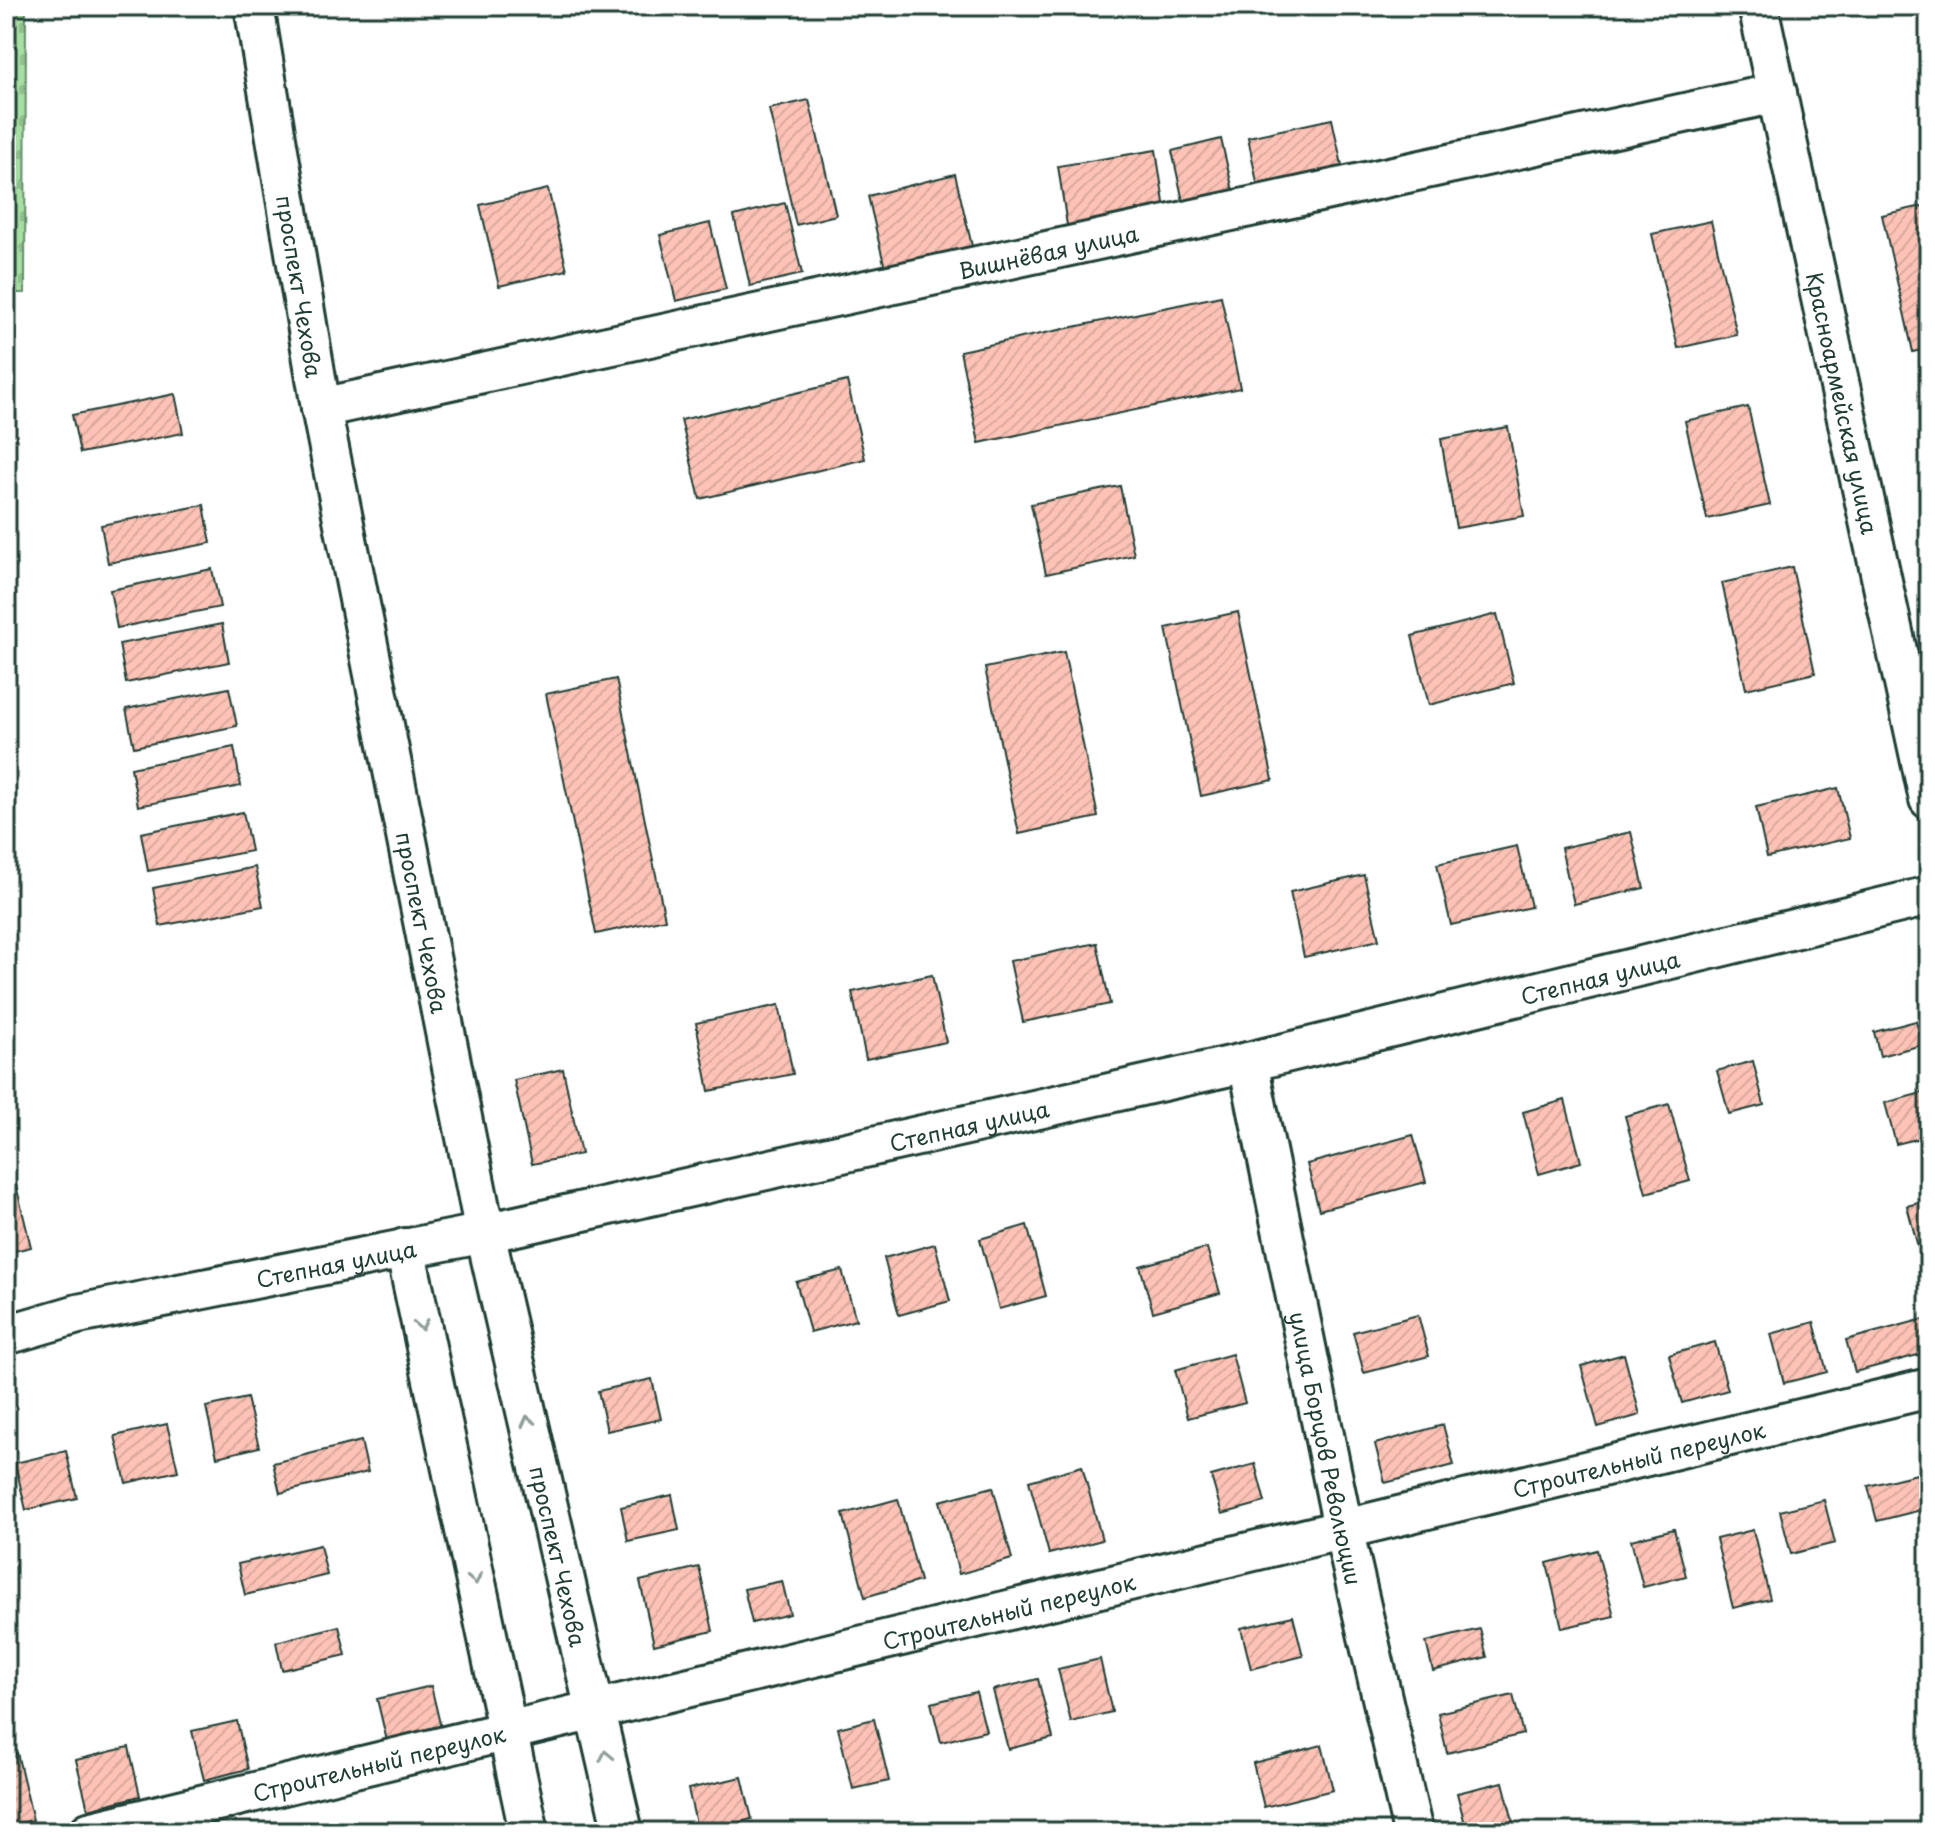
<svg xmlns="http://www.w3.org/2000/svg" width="1935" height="1838" font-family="'Playpen Sans',sans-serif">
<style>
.cemetery{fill:url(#cemetery-stones);stroke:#638e6b;stroke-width:2}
.building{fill:url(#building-hatch);stroke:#1f3d34;stroke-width:2}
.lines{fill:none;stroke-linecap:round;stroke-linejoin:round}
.minor-casing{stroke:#1f3d34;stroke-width:44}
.minor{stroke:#fff;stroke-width:38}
.oneway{stroke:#8f9e9a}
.labels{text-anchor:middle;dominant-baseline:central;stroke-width:6;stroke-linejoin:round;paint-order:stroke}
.street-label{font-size:22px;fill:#1f3d34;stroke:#fff}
</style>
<defs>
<pattern id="cemetery-stones" width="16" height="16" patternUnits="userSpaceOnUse" patternTransform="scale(2)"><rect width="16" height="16" fill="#a7dea2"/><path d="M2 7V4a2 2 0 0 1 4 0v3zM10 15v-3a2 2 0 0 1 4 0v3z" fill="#8fbf8c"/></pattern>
<pattern id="building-hatch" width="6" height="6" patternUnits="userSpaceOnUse" patternTransform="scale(2)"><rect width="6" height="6" fill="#fec3b6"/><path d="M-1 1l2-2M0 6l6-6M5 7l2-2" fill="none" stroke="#d9a89d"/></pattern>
</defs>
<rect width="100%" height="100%" fill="#fff"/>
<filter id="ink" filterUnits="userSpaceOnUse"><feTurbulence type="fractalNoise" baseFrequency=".0125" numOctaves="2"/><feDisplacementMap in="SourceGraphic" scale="16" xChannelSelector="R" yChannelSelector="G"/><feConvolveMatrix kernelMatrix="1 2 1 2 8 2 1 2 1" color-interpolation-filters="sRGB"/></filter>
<g filter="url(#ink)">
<path class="cemetery" d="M6,6H26L25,293H6Z"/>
<g class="building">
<path d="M809,100L836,215L796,225L769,109Z"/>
<path d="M1332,119L1343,170L1258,188L1248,137Z"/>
<path d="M1221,139L1234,195L1184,206L1172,151Z"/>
<path d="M1156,150L1166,216L1068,232L1058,166Z"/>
<path d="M955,174L972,246L885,268L868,196Z"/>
<path d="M548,189L567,270L499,286L480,205Z"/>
<path d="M785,203L802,274L750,286L734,216Z"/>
<path d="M1927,205L1929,348L1913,352L1882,215Z"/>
<path d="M1711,221L1737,335L1678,348L1652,234Z"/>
<path d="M710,223L726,289L676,301L660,235Z"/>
<path d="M1221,296L1240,388L979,443L960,351Z"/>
<path d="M847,381L865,459L700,499L681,420Z"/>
<path d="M175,394L183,433L80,453L72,415Z"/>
<path d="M1748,407L1770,505L1707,519L1685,421Z"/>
<path d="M1508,427L1524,516L1456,528L1441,439Z"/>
<path d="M1120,486L1134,555L1046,574L1031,504Z"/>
<path d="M204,505L211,543L108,563L101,525Z"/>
<path d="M1792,567L1815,673L1746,689L1722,583Z"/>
<path d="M212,569L220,607L117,628L110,590Z"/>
<path d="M1238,612L1273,780L1201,796L1166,628Z"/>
<path d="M1497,614L1514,683L1429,705L1412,636Z"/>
<path d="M222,624L229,662L126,683L119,644Z"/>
<path d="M1064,652L1098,817L1019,834L985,668Z"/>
<path d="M616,679L665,919L596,934L546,694Z"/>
<path d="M229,688L237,726L134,747L126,709Z"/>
<path d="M234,747L241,786L138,806L131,768Z"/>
<path d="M1838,788L1850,838L1767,857L1756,807Z"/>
<path d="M243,812L251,851L148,871L141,833Z"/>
<path d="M1631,832L1644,888L1574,904L1561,848Z"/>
<path d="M1517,846L1531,907L1451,925L1437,864Z"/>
<path d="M255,867L263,906L160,926L153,888Z"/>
<path d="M1364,875L1379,940L1304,957L1290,892Z"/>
<path d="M1097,943L1110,1004L1023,1022L1010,961Z"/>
<path d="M932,975L946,1042L866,1059L852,992Z"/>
<path d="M779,1005L793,1074L709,1091L696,1023Z"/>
<path d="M1916,1021L1922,1045L1880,1056L1874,1032Z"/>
<path d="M1753,1061L1764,1105L1729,1114L1717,1071Z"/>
<path d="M563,1069L581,1154L532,1164L514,1080Z"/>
<path d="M1929,1091V1136L1896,1144L1885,1103Z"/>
<path d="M1565,1100L1581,1162L1539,1174L1523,1112Z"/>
<path d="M1669,1104L1690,1181L1646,1193L1625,1116Z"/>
<path d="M1413,1135L1426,1182L1319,1210L1307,1164Z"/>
<path d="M16,1185L31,1247L6,1253V1187Z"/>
<path d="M1929,1200V1244L1918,1247L1907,1206Z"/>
<path d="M1027,1225L1046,1296L999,1309L980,1239Z"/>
<path d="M935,1244L950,1301L899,1315L884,1258Z"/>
<path d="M1207,1248L1220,1293L1153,1312L1140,1266Z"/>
<path d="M842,1270L856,1320L810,1332L796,1282Z"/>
<path d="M1418,1315L1429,1356L1364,1373L1353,1332Z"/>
<path d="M1924,1319L1929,1352L1855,1372L1846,1340Z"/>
<path d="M1814,1322L1827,1372L1784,1383L1771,1334Z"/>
<path d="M1715,1342L1728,1390L1682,1403L1669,1355Z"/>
<path d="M1232,1354L1245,1403L1188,1418L1175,1370Z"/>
<path d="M1624,1354L1640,1415L1598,1427L1581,1366Z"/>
<path d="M652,1379L661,1419L607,1431L598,1391Z"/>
<path d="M247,1398L259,1447L217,1457L206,1407Z"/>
<path d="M167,1424L178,1471L126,1483L115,1436Z"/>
<path d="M1443,1425L1454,1465L1385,1483L1375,1444Z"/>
<path d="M361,1441L368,1472L280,1493L273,1463Z"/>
<path d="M66,1451L77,1498L26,1510L15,1463Z"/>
<path d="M1255,1464L1265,1502L1222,1514L1211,1476Z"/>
<path d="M1082,1466L1102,1540L1049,1554L1029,1481Z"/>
<path d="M1917,1474L1925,1509L1877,1521L1868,1486Z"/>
<path d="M993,1487L1012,1559L959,1574L940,1501Z"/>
<path d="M672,1495L679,1530L628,1541L621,1507Z"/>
<path d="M898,1499L920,1581L865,1597L843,1514Z"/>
<path d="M1824,1500L1835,1543L1791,1554L1780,1511Z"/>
<path d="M1674,1529L1686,1576L1643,1587L1631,1540Z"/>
<path d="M1753,1530L1770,1599L1733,1608L1716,1539Z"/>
<path d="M320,1545L327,1575L245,1595L238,1564Z"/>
<path d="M1597,1550L1614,1616L1562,1628L1547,1563Z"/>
<path d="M699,1567L713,1631L654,1645L640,1581Z"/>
<path d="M782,1581L790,1614L752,1623L744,1589Z"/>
<path d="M1293,1616L1303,1656L1251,1669L1241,1628Z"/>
<path d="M339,1626L346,1655L282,1670L276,1642Z"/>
<path d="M1480,1629L1487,1657L1433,1671L1426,1642Z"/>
<path d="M1100,1659L1112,1712L1071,1722L1058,1669Z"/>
<path d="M1038,1679L1053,1738L1008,1749L993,1690Z"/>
<path d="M431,1686L441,1728L387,1741L377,1699Z"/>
<path d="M976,1692L986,1731L941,1742L931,1703Z"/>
<path d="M1513,1695L1523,1734L1447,1753L1438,1713Z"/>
<path d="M874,1719L889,1781L853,1789L838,1728Z"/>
<path d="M237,1721L248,1769L204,1780L192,1731Z"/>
<path d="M1322,1745L1333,1790L1264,1807L1253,1763Z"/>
<path d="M129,1747L140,1796L88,1809L76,1760Z"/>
<path d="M17,1753L33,1820L6,1827V1755Z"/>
<path d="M742,1777L752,1819L698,1832L688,1789Z"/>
<path d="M1503,1782L1513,1821L1467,1832L1457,1793Z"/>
</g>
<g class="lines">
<defs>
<g id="minor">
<path id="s1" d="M254,6L321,408L485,1233L623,1832"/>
<path id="s2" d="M1758,6L1929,799"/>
<path id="s3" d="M321,408L1777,93"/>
<path id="s4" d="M1248,1062L1343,1528L1413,1832"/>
<path d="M405,1248L529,1832"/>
<path id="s5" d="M6,1335L78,1314L485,1233L1248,1062L1929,896"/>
<path id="s6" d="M89,1832L1929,1388"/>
</g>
</defs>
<use href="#minor" class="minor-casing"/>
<use href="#minor" class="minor"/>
</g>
<defs><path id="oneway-chevron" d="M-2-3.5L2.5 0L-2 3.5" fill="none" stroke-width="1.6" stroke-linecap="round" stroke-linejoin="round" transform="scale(2)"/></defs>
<g class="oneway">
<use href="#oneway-chevron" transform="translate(421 1325) rotate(78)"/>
<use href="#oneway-chevron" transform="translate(528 1421) rotate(-103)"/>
<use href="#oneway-chevron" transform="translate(475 1579) rotate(78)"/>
<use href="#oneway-chevron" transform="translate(606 1756) rotate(-102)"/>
</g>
</g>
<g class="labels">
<g class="street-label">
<text stroke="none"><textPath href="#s3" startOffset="744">Вишнёвая улица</textPath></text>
<text stroke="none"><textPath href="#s1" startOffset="284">проспект Чехова</textPath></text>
<text stroke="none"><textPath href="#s2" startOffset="406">Красноармейская улица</textPath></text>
<text stroke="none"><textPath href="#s1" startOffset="932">проспект Чехова</textPath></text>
<text stroke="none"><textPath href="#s5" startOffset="1634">Степная улица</textPath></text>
<text stroke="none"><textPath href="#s5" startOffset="986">Степная улица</textPath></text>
<text stroke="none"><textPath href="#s5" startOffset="338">Степная улица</textPath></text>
<text stroke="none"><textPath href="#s4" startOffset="394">улица Борцов Революции</textPath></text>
<text stroke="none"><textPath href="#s6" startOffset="1594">Строительный переулок</textPath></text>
<text stroke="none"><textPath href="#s1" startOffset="1580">проспект Чехова</textPath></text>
<text stroke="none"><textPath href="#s6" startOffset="946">Строительный переулок</textPath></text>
<text stroke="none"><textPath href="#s6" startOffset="298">Строительный переулок</textPath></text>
</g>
</g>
<rect width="1935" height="1838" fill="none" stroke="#fff" stroke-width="32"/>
<rect x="16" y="16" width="1903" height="1806" fill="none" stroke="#1f3d34" stroke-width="3" filter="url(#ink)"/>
</svg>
